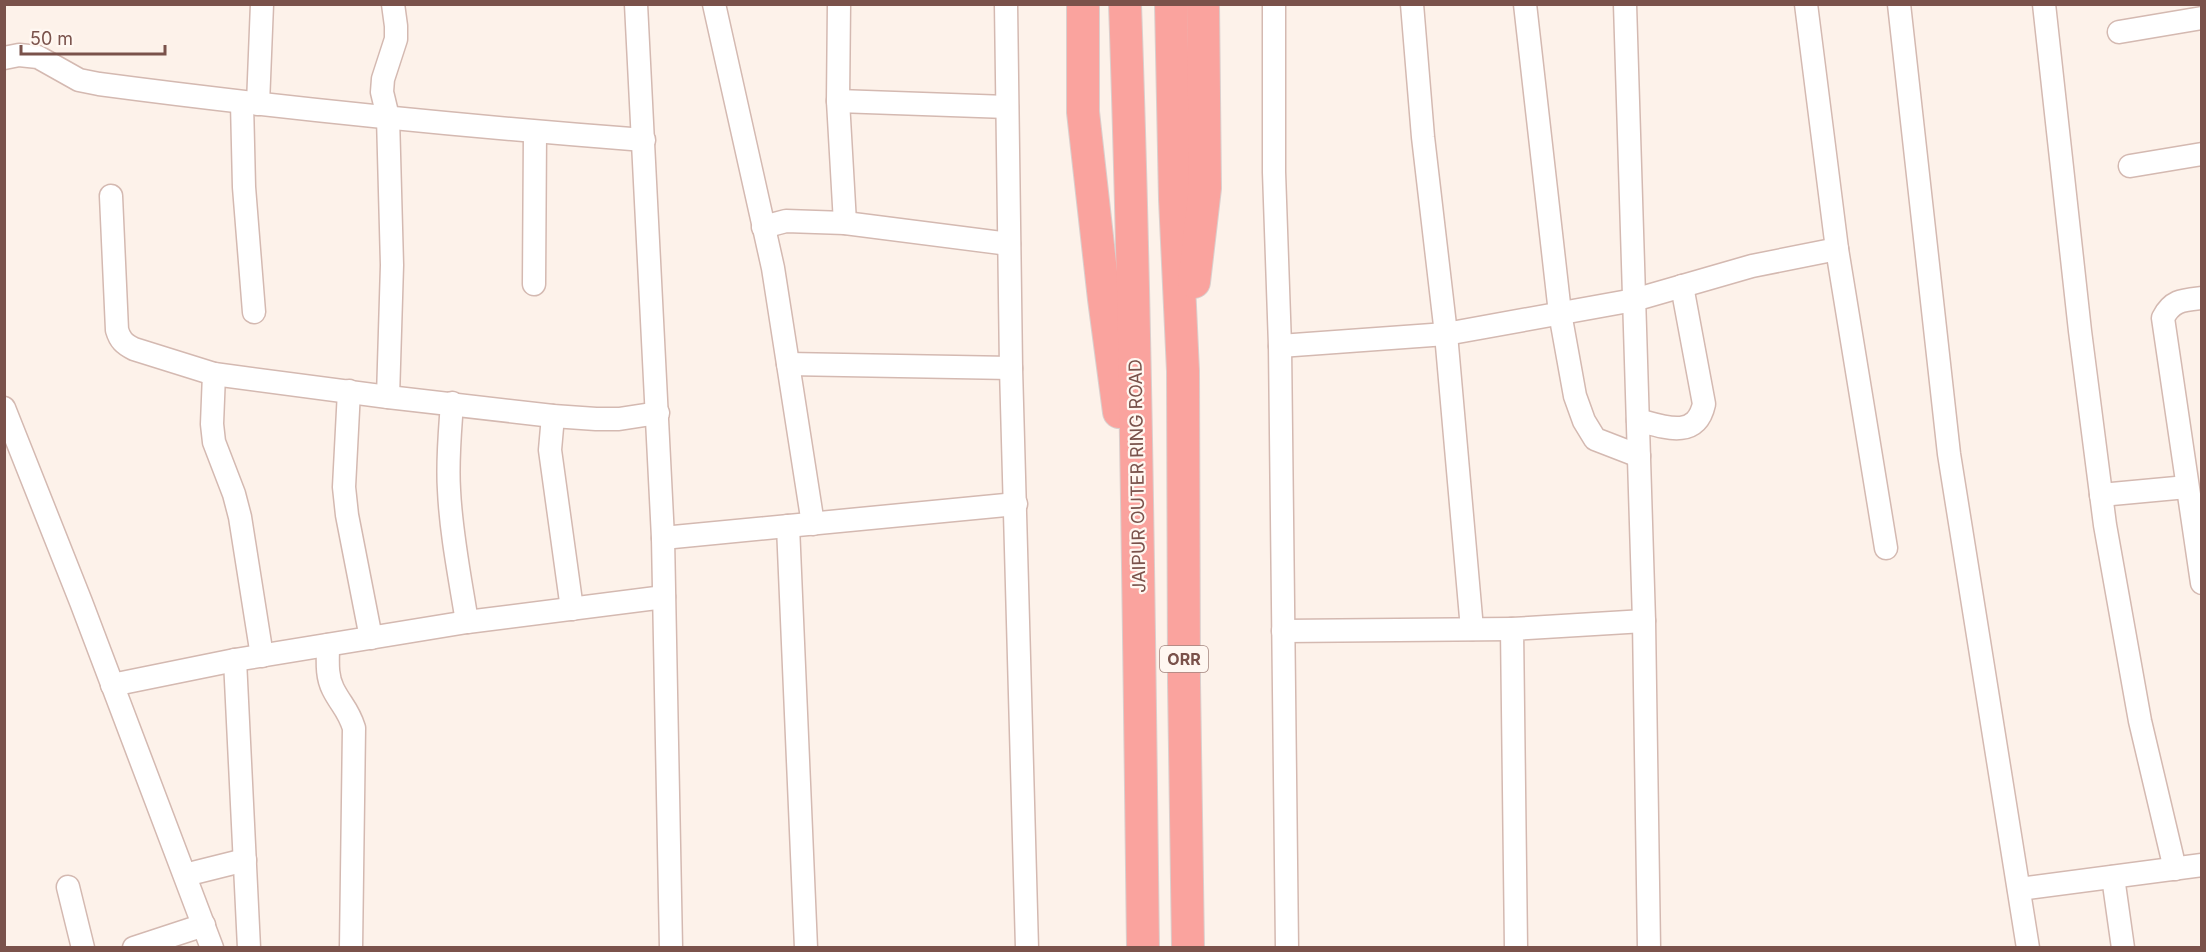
<svg xmlns="http://www.w3.org/2000/svg" width="2206" height="952" font-family="Inter,sans-serif">
<style>
.lines{fill:none;stroke-linecap:round;stroke-linejoin:round}
.minor-casing{stroke:#d4b9b1;stroke-width:25}
.highway-casing{stroke:#dacfcd;stroke-width:34}
.minor{stroke:#fff;stroke-width:22}
.highway{stroke:#faa39e;stroke-width:32}
.labels{text-anchor:middle;dominant-baseline:central;stroke-width:4.5;stroke-linejoin:round;paint-order:stroke}
.shield{fill:#fff7f1;stroke:#a2847d;stroke-width:1.5}
.shield-label{font-size:16px;font-weight:bold;fill:#7a524b}
.street-label{font-size:18px;fill:#7a524b;stroke:#fff7f1}
</style>
<rect width="100%" height="100%" fill="#fdf2ea"/>
<g class="lines">
<defs>
<g id="minor">
<path d="M636,4L663,538L671,948"/>
<path d="M714,4L773,268L813,524"/>
<path d="M839,4L838,101L845,223"/>
<path d="M1006,4L1011,368L1027,948"/>
<path d="M1274,4V172L1280,346L1287,948"/>
<path d="M1412,4L1423,137L1446,334L1472,629"/>
<path d="M1525,4L1560,313L1575,396L1584,421L1595,439L1639,456"/>
<path d="M1625,4L1644,621L1649,948"/>
<path d="M1806,4L1837,249L1886,548"/>
<path d="M1899,4L1949,454L2028,948"/>
<path d="M2044,4L2080,331L2105,525L2140,721L2175,869"/>
<path d="M2119,32L2202,18"/>
<path d="M4,58L19,55L38,57L79,80L99,84C280,108 462,126 644,140"/>
<path d="M838,101L1007,107"/>
<path d="M242,103L244,187L254,312"/>
<path d="M258,104L262,4"/>
<path d="M2130,166L2202,154"/>
<path d="M111,196L117,330C120,340 124,344 134,349L214,374L388,397L553,416L596,419H619L658,413"/>
<path d="M763,227L786,221L845,223L1009,244"/>
<path d="M534,284L535,132"/>
<path d="M2202,298C2183,300 2172,300 2163,318L2202,583"/>
<path d="M1280,346L1446,334L1634,300L1752,266L1837,249"/>
<path d="M788,364L1011,368"/>
<path d="M214,374L212,424L214,442L234,494L240,517L262,656"/>
<path d="M349,391L344,487L347,515L371,638"/>
<path d="M388,397L392,265L388,117L382,92L383,79L396,39V26L393,4"/>
<path d="M452,403C450,432 447,461 449,490C451,534 460,578 467,622"/>
<path d="M4,408L81,602L212,948"/>
<path d="M553,416L550,450L572,609"/>
<path d="M1638,420C1664,427 1696,440 1704,404L1682,286"/>
<path d="M2101,495L2187,487"/>
<path d="M788,526L806,948"/>
<path d="M663,538L1016,504"/>
<path d="M1283,631L1512,629"/>
<path d="M328,645C328,660 326,675 333,689C341,705 348,709 354,728L351,948"/>
<path d="M235,660L249,948"/>
<path d="M112,685L235,660L467,622L664,597"/>
<path d="M185,875L245,860"/>
<path d="M2113,877L2123,948"/>
<path d="M68,887L83,948"/>
<path d="M2019,889L2202,865"/>
<path d="M134,948L204,925"/>
<path d="M1516,948L1512,629L1644,621"/>
</g>
<g id="highway">
<path d="M1083,4V112L1104,299L1119,412"/>
<path d="M1125,4C1136,319 1139,633 1143,948"/>
<path d="M1171,4L1175,199L1183,371L1184,682L1188,948"/>
<path d="M1194,282L1205,188L1203,4"/>
</g>
</defs>
<use href="#minor" class="minor-casing"/>
<use href="#highway" class="highway-casing"/>
<use href="#minor" class="minor"/>
<use href="#highway" class="highway"/>
</g>
<g class="labels">
<rect class="shield" x="1160" y="646" width="48" height="26" rx="4.5"/>
<g class="shield-label">
<text x="1184" y="659">ORR</text>
</g>
<g class="street-label">
<text transform="translate(1137 476) rotate(-91)">JAIPUR OUTER RING ROAD</text>
</g>
</g>
<rect width="2206" height="952" fill="none" stroke="#7a524b" stroke-width="12"/>
<path d="M21 45v9h144v-9" fill="none" stroke="#7a524b" stroke-width="3"/>
<text x="30" y="45" font-size="18" fill="#7a524b" stroke="#fff7f1" stroke-width="4.5" paint-order="stroke">50 m</text>
</svg>
